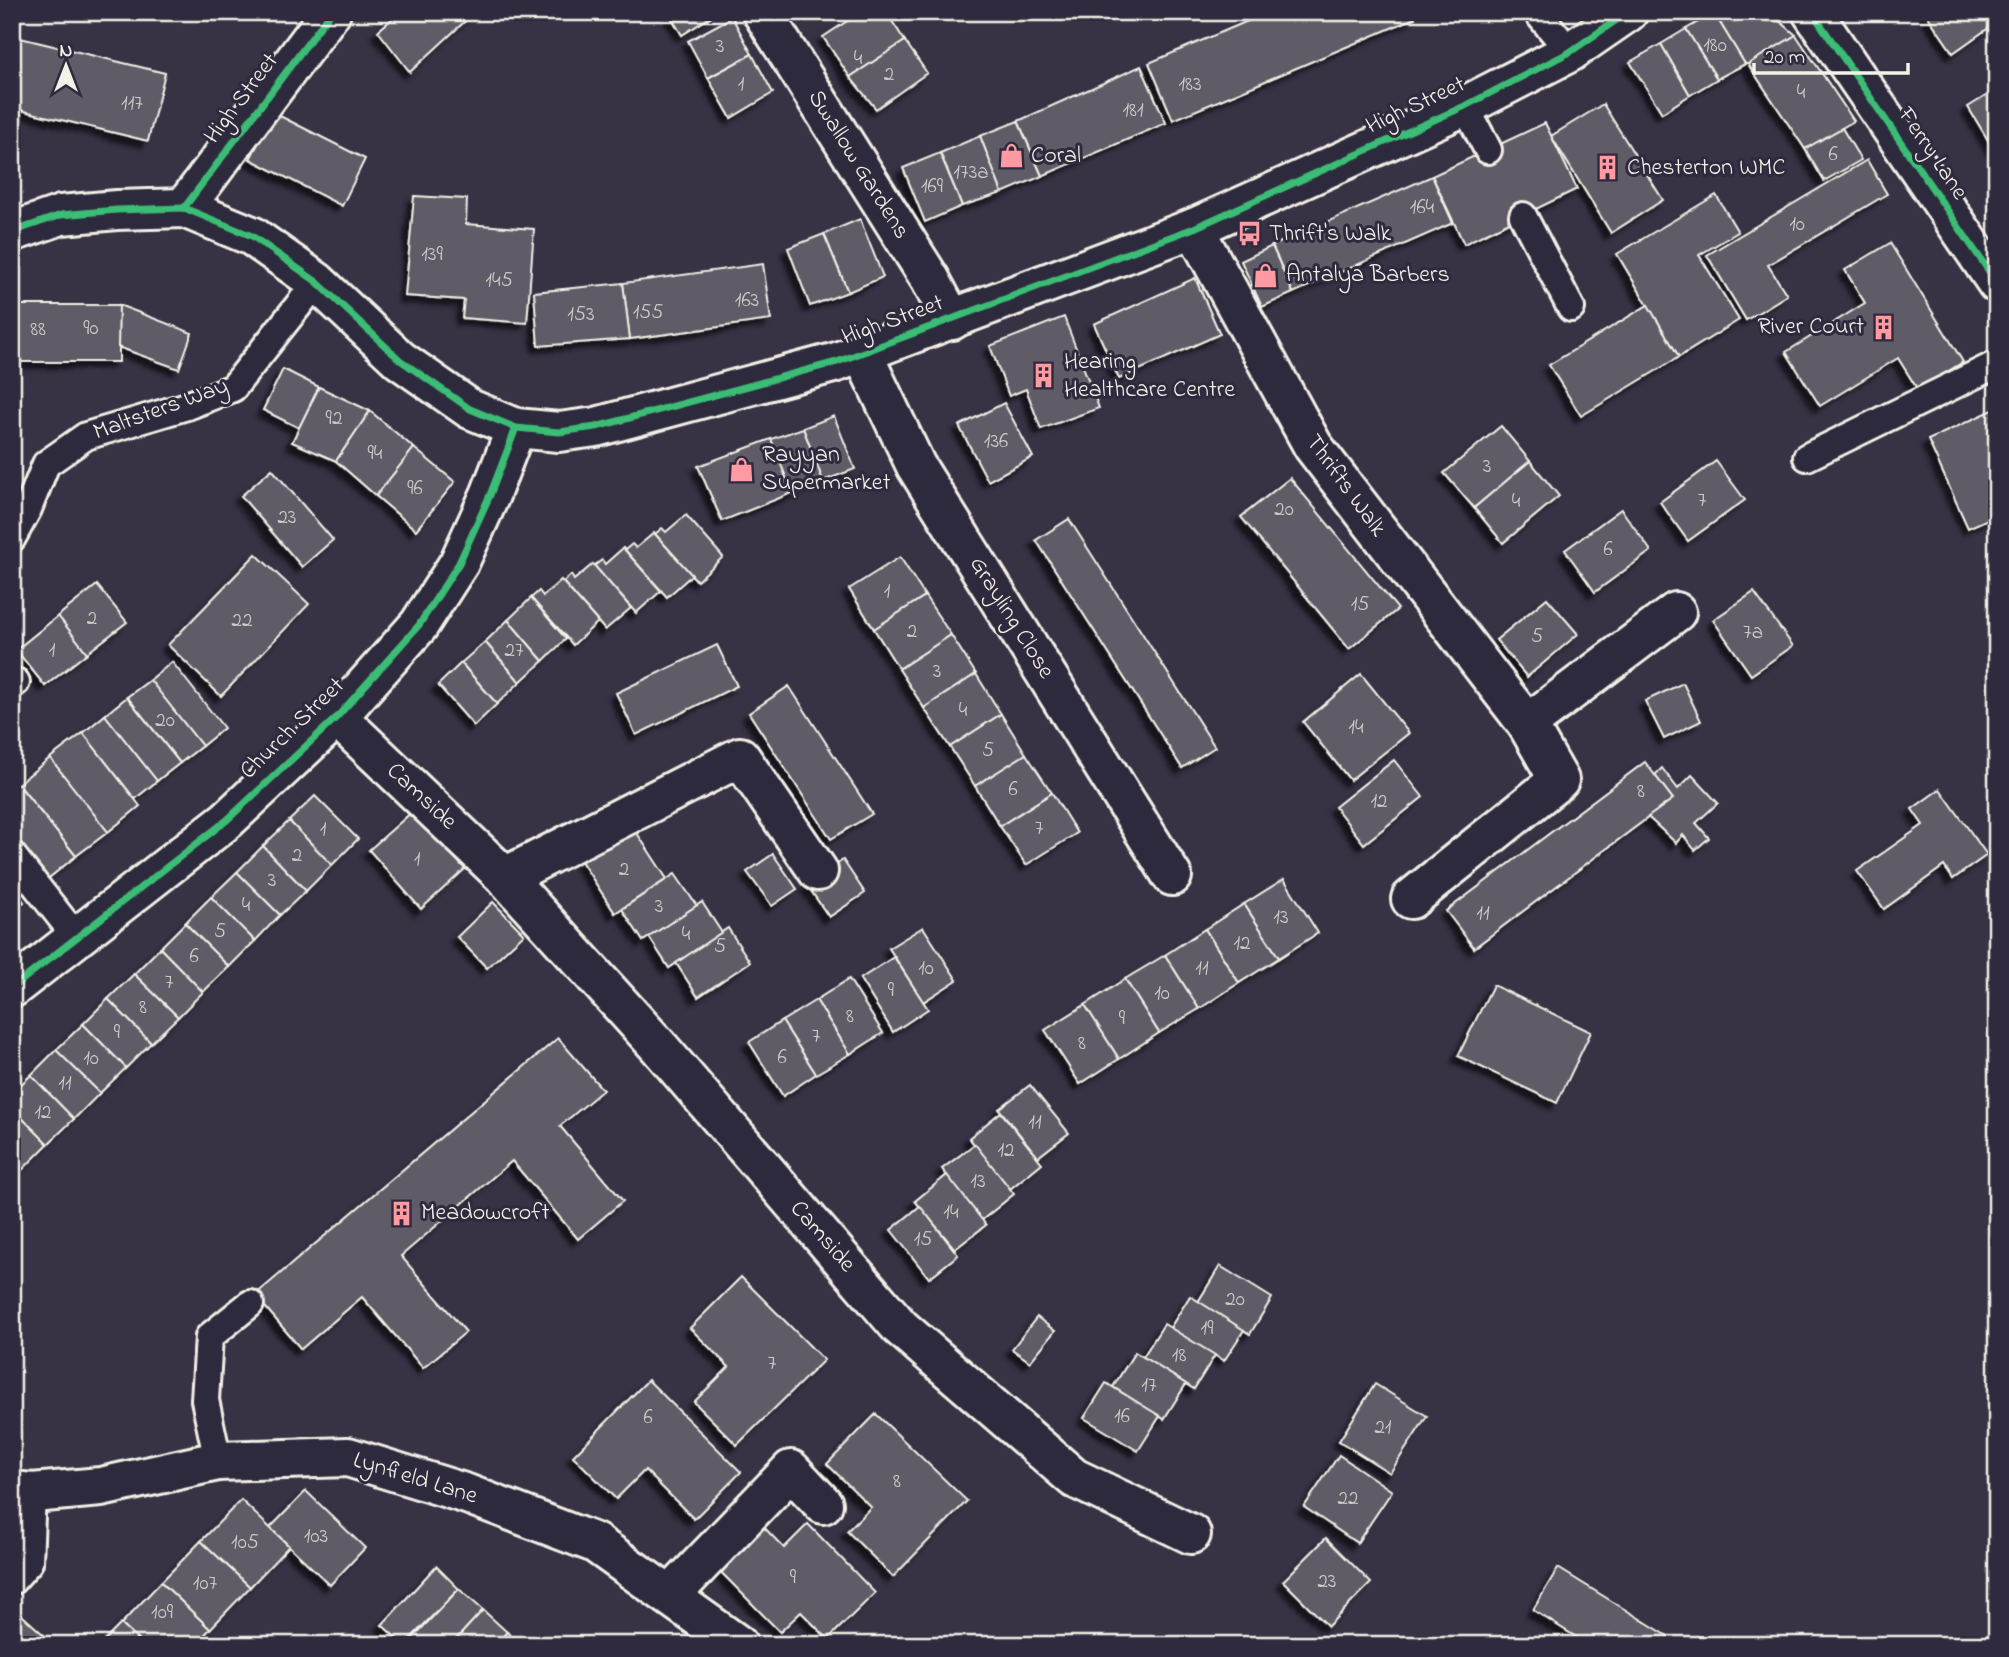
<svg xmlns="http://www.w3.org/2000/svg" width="2009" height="1657" font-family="'Indie Flower',sans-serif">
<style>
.building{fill:#5f5c67;stroke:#f4f1e8;stroke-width:2;filter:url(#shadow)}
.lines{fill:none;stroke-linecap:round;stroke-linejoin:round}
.service-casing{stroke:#f4f1e8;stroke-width:32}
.minor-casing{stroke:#f4f1e8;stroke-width:44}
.tertiary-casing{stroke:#f4f1e8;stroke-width:44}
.service{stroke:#2f2a3d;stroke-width:26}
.minor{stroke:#2f2a3d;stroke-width:38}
.tertiary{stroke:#2f2a3d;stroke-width:38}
.cycleway-casing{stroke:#2f2a3d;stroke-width:11}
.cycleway{stroke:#3abd76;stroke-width:7}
.labels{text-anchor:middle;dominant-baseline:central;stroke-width:6;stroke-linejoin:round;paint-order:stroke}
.number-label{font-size:21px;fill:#cfccc8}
.street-label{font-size:24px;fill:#f4f1e8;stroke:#2f2a3d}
.poi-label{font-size:24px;fill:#f4f1e8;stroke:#2f2a3d;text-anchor:start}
</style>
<defs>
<filter id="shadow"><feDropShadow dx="-6" dy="6" stdDeviation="2" flood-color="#0009"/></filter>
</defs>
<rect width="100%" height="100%" fill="#373244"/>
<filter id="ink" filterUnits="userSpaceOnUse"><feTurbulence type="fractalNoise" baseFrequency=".0143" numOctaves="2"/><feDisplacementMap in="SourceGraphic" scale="14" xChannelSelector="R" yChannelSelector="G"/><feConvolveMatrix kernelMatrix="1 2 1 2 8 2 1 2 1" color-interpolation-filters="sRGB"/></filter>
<g filter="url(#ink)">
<g class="building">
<path d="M400,12H475L410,72L378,31Z"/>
<path d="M668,12H718L682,35Z"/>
<path d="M861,12H886L905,41L850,77L823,37Z"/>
<path d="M1269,12H1412L1415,18L1173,120L1149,63Z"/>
<path d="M1740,12L1781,22L1796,35L1748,64H1745L1714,13Z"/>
<path d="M1925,12H1997V22L1953,53Z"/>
<path d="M1714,13L1745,64L1717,79L1686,29Z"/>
<path d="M732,17L752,54L708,78L688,41Z"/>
<path d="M1686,29L1717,79L1690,95L1661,44Z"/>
<path d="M1796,35L1854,121L1805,149L1748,64Z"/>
<path d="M12,36L165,73L148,141L12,108Z"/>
<path d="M905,41L927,73L876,109L850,77Z"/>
<path d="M1661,44L1690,95L1662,113L1630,62Z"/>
<path d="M752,54L773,93L731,118L708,78Z"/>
<path d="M1141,66L1166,123L1042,176L1018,121Z"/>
<path d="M1997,89V155L1968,107Z"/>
<path d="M1603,104L1663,200L1611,233L1551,136Z"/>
<path d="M274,113L365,159L342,206L250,159Z"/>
<path d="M1018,121L1042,176L1002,193L980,136Z"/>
<path d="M1545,123L1577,189L1464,244L1432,176Z"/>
<path d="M1842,128L1861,160L1824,181L1805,149Z"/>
<path d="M980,136L1002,193L962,206L940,153Z"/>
<path d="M940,153L962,206L925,222L903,168Z"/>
<path d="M1867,160L1887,194L1768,265L1787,295L1746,320L1707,255Z"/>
<path d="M1432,176L1453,223L1293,293L1272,246Z"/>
<path d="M1716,195L1738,232L1699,255L1739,320L1679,357L1617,254Z"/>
<path d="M414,196L467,199L466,224L534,229L527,323L462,318L464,300L405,296Z"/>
<path d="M860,219L883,277L848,292L824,234Z"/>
<path d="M824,234L848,292L810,306L788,248Z"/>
<path d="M1890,243L1963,362L1918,390L1898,358L1820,406L1786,352L1865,303L1845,270Z"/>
<path d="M1272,246L1293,293L1262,307L1241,261Z"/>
<path d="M763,264L771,320L630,339L623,283Z"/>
<path d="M1195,278L1220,334L1119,379L1094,324Z"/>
<path d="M623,283L630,339L538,346L534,292Z"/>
<path d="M12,305H119V362H20L12,366Z"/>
<path d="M119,305L192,333L179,369L118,347Z"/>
<path d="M1648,305L1679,357L1581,416L1549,365Z"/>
<path d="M1064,317L1099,408L1041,429L1026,389L1009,396L990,346Z"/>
<path d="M283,369L319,387L299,428L263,410Z"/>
<path d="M319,387L370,411L336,461L292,442Z"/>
<path d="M1004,403L1033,457L988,481L959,426Z"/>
<path d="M1997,408V515L1968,528L1928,440Z"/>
<path d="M370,411L414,448L376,496L336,461Z"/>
<path d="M834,416L855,469L823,481L803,428Z"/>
<path d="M1501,426L1530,461L1474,508L1444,473Z"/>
<path d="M803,428L823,481L792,493L771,439Z"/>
<path d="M771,439L792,493L722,521L698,466Z"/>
<path d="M414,448L455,482L416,530L376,496Z"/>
<path d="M1530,461L1559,496L1503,543L1474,508Z"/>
<path d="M1716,461L1745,500L1688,541L1660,502Z"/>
<path d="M272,469L333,540L302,567L241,496Z"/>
<path d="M1290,478L1398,609L1349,649L1241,517Z"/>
<path d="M1621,509L1651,551L1595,592L1565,550Z"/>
<path d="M686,515L723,557L697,581L655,534L662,528L666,532Z"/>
<path d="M1069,519L1215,747L1182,768L1036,540Z"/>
<path d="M654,533L692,575L667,597L625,550L632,544L636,548Z"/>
<path d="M623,548L661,591L636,613L594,566L602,560L605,564Z"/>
<path d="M256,554L309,604L221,696L168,645Z"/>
<path d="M900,557L925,596L874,629L849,589Z"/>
<path d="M593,564L631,608L605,630L563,582L571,575L574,580Z"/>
<path d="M561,580L598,622L573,645L531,598L539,591L543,596Z"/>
<path d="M97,585L127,622L87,653L58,616Z"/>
<path d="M1754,592L1793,646L1751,675L1713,620Z"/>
<path d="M925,596L951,635L899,669L874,629Z"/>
<path d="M531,598L566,639L543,661L508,620Z"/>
<path d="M1547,598L1578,634L1527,677L1496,640Z"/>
<path d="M58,616L87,653L45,686L16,650Z"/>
<path d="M508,620L543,661L520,682L485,642Z"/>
<path d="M951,635L976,674L924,708L899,669Z"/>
<path d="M485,642L520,682L497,704L461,663Z"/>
<path d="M717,645L737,686L636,735L616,693Z"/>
<path d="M172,662L224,728L202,746L150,680Z"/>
<path d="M461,663L497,704L474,726L438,685Z"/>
<path d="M976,674L1001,714L950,747L924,708Z"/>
<path d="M1361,674L1409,733L1350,780L1303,722Z"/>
<path d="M150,680L202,746L180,763L127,697Z"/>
<path d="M1683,683L1701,721L1664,739L1645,701Z"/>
<path d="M789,686L872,814L831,839L749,713Z"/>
<path d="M127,697L180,763L157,781L105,715Z"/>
<path d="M1001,714L1026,754L975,786L950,747Z"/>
<path d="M105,715L157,781L135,799L83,733Z"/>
<path d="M83,733L140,806L108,832L50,758Z"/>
<path d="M1026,754L1052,793L1000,826L975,786Z"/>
<path d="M50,758L108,832L76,856L18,784Z"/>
<path d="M1394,760L1423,797L1364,844L1335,807Z"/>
<path d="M1645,762L1673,799L1474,948L1446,911Z"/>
<path d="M1662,768L1678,789L1692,775L1718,803L1696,823L1709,838L1695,850L1683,835L1676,843L1648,817L1673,799L1655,775Z"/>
<path d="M18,784L76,856L44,882L12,842V788Z"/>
<path d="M1940,789L1987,855L1953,879L1944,866L1884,909L1857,871L1923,825L1912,809Z"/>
<path d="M1052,793L1077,833L1026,865L1000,826Z"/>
<path d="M315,796L358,839L332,865L289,821Z"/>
<path d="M413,811L465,869L421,909L369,850Z"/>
<path d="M289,821L332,865L306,891L263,846Z"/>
<path d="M633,827L667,879L615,913L581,861Z"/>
<path d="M263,846L306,891L280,915L237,872Z"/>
<path d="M773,854L797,889L772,906L747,872Z"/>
<path d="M843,860L865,893L829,917L807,885Z"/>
<path d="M237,872L280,915L255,941L211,897Z"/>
<path d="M675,874L697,906L643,941L622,909Z"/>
<path d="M1284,879L1318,933L1279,958L1244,904Z"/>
<path d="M12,885L24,902L12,911Z"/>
<path d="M211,897L255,941L229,967L185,923Z"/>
<path d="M493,902L524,934L487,968L457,937Z"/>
<path d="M702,902L722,933L669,968L649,937Z"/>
<path d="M1244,904L1279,958L1239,983L1205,929Z"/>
<path d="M185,923L229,967L203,992L160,948Z"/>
<path d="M923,927L957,980L923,1002L889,948Z"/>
<path d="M728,928L750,962L698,997L676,963Z"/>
<path d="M1205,929L1239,983L1199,1009L1165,955Z"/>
<path d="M160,948L203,992L178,1017L134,974Z"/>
<path d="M1165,955L1199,1009L1159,1033L1125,979Z"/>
<path d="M894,957L928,1009L893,1032L860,979Z"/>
<path d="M134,974L178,1017L151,1043L108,999Z"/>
<path d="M849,979L883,1033L850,1054L816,1000Z"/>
<path d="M1125,979L1159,1033L1119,1059L1085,1005Z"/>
<path d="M1493,985L1591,1032L1557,1103L1458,1056Z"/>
<path d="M108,999L151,1043L126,1068L83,1024Z"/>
<path d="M816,1000L850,1054L816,1074L782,1021Z"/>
<path d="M1085,1005L1119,1059L1080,1084L1045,1030Z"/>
<path d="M782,1021L816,1074L783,1096L749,1042Z"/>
<path d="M83,1024L126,1068L100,1093L56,1050Z"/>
<path d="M558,1038L603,1090L560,1126L623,1201L578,1239L512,1161L401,1256L466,1332L423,1368L362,1297L301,1349L255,1295Z"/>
<path d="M56,1050L100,1093L74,1119L31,1075Z"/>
<path d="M31,1075L74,1119L48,1144L12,1108V1093Z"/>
<path d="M1030,1085L1069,1133L1038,1157L999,1109Z"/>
<path d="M12,1108L48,1144L22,1170L12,1160Z"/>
<path d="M1001,1112L1042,1163L1010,1189L969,1138Z"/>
<path d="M975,1144L1014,1194L982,1220L942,1169Z"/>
<path d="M12,1160L22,1170L12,1180Z"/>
<path d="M947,1175L986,1225L955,1249L915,1201Z"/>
<path d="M920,1206L958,1255L929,1278L891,1230Z"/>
<path d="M1220,1266L1272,1298L1250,1334L1198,1302Z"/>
<path d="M741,1277L824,1360L737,1445L694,1402L729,1367L690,1328Z"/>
<path d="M1190,1296L1244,1330L1224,1361L1170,1328Z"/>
<path d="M1037,1317L1055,1331L1030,1362L1012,1349Z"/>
<path d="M1164,1324L1215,1355L1194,1389L1143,1357Z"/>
<path d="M1135,1352L1186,1384L1164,1419L1113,1387Z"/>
<path d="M648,1380L741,1472L694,1519L645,1470L616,1499L573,1456Z"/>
<path d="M1106,1383L1160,1416L1138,1451L1084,1418Z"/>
<path d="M1375,1384L1427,1416L1390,1473L1339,1441Z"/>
<path d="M876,1414L967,1501L893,1577L847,1531L871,1507L827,1464Z"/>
<path d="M1339,1455L1392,1491L1357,1543L1304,1507Z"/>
<path d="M306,1491L365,1548L330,1585L270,1528Z"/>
<path d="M241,1500L289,1546L250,1587L201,1541Z"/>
<path d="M756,1519L784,1548L808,1524L875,1593L828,1639L801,1612L780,1632L711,1562Z"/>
<path d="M1326,1538L1371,1583L1328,1626L1283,1581Z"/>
<path d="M201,1541L250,1587L210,1629L161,1582Z"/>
<path d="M436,1566L459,1589L404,1645L382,1625Z"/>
<path d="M1558,1568L1668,1636L1663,1645H1589L1533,1610Z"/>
<path d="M161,1582L210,1629L195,1645H143L121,1624Z"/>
<path d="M459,1589L483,1610L451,1645H406Z"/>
<path d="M12,1605L24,1617L55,1645H12Z"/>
<path d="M483,1610L507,1632L495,1645H451Z"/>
<path d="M121,1624L143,1645H100Z"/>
<path d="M507,1632L519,1643L520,1645H495Z"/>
</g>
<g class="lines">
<defs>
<g id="service">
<path d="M1537,12L1570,52"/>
<path d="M1465,106L1488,150"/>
<path d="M1523,216L1571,308"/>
<path d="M1807,457L1997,364"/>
<path d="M12,538L28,509L46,464L86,436L187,406L233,388L317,282"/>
<path d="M12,685L16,682"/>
<path d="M12,855L77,938"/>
<path d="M218,1461L205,1400L209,1337L250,1304"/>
<path d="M12,1581L29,1562L32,1493"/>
</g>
<g id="minor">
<path d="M762,12L930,279L952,320"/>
<path d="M1812,12L1997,283"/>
<path d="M184,208L331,12"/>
<path d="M1194,228L1313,446L1527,724L1559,780L1411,899"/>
<path d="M862,353L916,466L1172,876"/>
<path d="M337,717L505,877L660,1048L900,1327L1074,1478L1191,1534"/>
<path d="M1527,724L1676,612"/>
<path d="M505,877L740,757L818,871"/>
<path d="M12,988L227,820L337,717L419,625L459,563L490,495L516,428"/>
<path d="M12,1491L32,1493L101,1487L218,1461L348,1457L467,1494L595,1543L738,1645"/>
<path d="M670,1596L791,1470L823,1504"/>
</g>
<path id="tertiary" d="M12,232L61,215L117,210L184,208L252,236L317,282L400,360L470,409L516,428L559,432L596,427L837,362L1194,228L1465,106L1570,52L1628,12"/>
</defs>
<use href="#service" class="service-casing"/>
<use href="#minor" class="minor-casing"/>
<use href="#tertiary" class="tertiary-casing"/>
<use href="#service" class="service"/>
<use href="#minor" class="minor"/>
<use href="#tertiary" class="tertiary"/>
<defs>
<g id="cycleway">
<path d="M1812,12L1997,283"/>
<path d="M184,208L331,12"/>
<path d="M12,232L61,215L117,210L184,208L252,236L317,282L400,360L470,409L516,428L559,432L596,427L837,362L1194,228L1465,106L1570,52L1628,12"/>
<path d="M12,988L227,820L337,717L419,625L459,563L490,495L516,428"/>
</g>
</defs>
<use href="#cycleway" class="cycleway-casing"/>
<use href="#cycleway" class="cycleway"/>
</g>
</g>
<defs>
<symbol id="shop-bare" viewBox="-9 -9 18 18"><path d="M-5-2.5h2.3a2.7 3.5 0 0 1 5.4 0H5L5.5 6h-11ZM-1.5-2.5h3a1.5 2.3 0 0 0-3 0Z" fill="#ff9aa2" stroke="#2f2a3d" stroke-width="2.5" paint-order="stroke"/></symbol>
<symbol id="building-bare" viewBox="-9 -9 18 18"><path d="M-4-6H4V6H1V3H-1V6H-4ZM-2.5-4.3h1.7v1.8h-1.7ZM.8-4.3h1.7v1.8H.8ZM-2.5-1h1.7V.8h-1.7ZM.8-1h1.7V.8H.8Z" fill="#ff9aa2" stroke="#2f2a3d" stroke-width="2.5" paint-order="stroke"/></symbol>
<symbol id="bus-bare" viewBox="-9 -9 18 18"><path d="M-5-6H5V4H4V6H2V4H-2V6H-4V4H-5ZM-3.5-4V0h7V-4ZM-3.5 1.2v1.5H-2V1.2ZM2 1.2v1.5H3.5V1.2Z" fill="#ff9aa2" stroke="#2f2a3d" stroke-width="2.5" paint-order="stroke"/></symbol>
</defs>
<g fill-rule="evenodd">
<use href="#shop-bare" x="994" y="138" width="35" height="35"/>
<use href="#building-bare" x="1590" y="150" width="35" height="35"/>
<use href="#bus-bare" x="1232" y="216" width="35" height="35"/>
<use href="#shop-bare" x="1248" y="258" width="35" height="35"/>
<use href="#building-bare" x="1866" y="310" width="35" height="35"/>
<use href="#building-bare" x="1026" y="358" width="35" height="35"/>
<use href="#shop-bare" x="724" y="452" width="35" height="35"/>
<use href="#building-bare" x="384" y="1196" width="35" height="35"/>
</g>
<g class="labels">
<g class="number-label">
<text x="1715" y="46">180</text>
<text x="720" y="47">3</text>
<text x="858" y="59">4</text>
<text x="889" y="75">2</text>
<text x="741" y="85">1</text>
<text x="1190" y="85">183</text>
<text x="1801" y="93">4</text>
<text x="132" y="104">117</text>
<text x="1133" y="111">181</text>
<text x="1833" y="155">6</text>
<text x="971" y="173">173a</text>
<text x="932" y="187">169</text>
<text x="1422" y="208">164</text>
<text x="1797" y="225">10</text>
<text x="432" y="255">139</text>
<text x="499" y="281">145</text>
<text x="747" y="301">163</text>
<text x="648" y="313">155</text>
<text x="581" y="315">153</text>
<text x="91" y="329">90</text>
<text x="38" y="330">88</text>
<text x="334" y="419">92</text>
<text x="996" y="442">136</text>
<text x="375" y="454">94</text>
<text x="1487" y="467">3</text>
<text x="415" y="489">96</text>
<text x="1702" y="501">7</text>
<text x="1516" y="502">4</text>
<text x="1284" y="510">20</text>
<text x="287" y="518">23</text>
<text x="1608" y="550">6</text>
<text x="887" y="592">1</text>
<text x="1360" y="605">15</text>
<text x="92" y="619">2</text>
<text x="242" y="621">22</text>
<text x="912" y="632">2</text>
<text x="1753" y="633">7a</text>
<text x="1537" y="637">5</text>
<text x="52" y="651">1</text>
<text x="514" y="651">27</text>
<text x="937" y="672">3</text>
<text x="963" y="711">4</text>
<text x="165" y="721">20</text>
<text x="1356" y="728">14</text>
<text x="988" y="751">5</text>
<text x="1013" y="790">6</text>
<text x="1641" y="792">8</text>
<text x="1379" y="802">12</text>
<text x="1039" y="829">7</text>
<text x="323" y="830">1</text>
<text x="297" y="856">2</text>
<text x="417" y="860">1</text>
<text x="624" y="870">2</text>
<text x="272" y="881">3</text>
<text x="246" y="906">4</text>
<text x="659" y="907">3</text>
<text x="1483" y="914">11</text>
<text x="1281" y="918">13</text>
<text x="220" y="932">5</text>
<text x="686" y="935">4</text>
<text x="1242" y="944">12</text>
<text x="720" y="947">5</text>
<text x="194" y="957">6</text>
<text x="926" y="969">10</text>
<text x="1202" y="969">11</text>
<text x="169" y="983">7</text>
<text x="891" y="991">9</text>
<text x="1162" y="994">10</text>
<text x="143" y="1008">8</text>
<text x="850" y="1017">8</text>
<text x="1122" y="1019">9</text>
<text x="117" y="1033">9</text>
<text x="816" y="1037">7</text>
<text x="1082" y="1044">8</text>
<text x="782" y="1058">6</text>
<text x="91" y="1059">10</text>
<text x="65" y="1084">11</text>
<text x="43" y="1113">12</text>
<text x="1035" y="1123">11</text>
<text x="1006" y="1151">12</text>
<text x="978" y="1182">13</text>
<text x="951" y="1213">14</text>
<text x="923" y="1240">15</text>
<text x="1235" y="1300">20</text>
<text x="1207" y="1329">19</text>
<text x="1179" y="1356">18</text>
<text x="772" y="1364">7</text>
<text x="1149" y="1386">17</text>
<text x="1122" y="1417">16</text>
<text x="648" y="1418">6</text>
<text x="1383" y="1428">21</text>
<text x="897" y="1482">8</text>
<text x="1348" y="1499">22</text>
<text x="316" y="1537">103</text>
<text x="245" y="1543">105</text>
<text x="793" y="1578">9</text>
<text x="1327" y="1582">23</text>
<text x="205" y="1584">107</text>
<text x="162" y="1613">109</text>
</g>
<g class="street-label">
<text transform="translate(242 99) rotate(-53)">High Street</text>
<text transform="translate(1416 106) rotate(-25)">High Street</text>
<text transform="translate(1932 154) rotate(56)">Ferry Lane</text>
<text transform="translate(858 165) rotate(58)">Swallow Gardens</text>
<text transform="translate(893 321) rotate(-20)">High Street</text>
<text transform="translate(161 410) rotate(-20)">Maltsters Way</text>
<text transform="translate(1345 486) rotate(54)">Thrifts Walk</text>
<text transform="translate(1011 618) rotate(58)">Grayling Close</text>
<text transform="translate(293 729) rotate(-44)">Church Street</text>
<text transform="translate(421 797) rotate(43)">Camside</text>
<text transform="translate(822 1237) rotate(49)">Camside</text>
<text transform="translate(415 1479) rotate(17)">Lynfield Lane</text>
</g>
<g class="poi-label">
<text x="1031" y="156">Coral</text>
<text x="1627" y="168">Chesterton WMC</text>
<text x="1269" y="234">Thrift's Walk</text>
<text x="1286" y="275">Antalya Barbers</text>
<text x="1864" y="327" text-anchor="end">River Court</text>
<text x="1064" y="362">Hearing<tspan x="1064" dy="28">Healthcare Centre</tspan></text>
<text x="762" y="455">Rayyan<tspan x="762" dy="28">Supermarket</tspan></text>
<text x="421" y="1213">Meadowcroft</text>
</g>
</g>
<rect width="2009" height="1657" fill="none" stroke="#2f2a3d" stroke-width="42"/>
<rect x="21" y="21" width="1967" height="1615" fill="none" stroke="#f4f1e8" stroke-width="2.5" filter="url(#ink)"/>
<g transform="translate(66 66)" stroke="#2f2a3d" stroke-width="5" paint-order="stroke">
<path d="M0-5L12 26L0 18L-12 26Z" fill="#f4f1e8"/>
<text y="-10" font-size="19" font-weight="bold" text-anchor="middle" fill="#f4f1e8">N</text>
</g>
<path d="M1754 63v10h154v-10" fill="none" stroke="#f4f1e8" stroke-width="3.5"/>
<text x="1764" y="63" font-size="21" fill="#f4f1e8" stroke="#2f2a3d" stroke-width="5" paint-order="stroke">20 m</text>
</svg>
